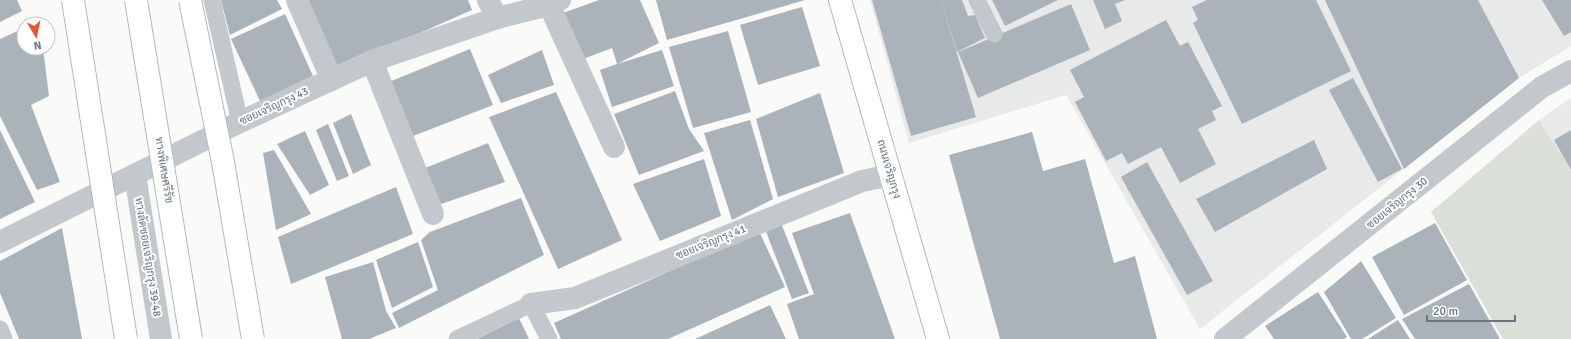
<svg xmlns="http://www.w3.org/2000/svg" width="1571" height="339" font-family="Signika,Sarabun,sans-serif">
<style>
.built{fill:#e8e9e9}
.green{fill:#dadfd7}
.building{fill:#aab3b9}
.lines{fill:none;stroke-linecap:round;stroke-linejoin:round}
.secondary-casing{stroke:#b3babf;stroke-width:24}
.service{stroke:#c3c8cc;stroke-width:17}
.minor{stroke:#c3c8cc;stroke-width:22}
.tertiary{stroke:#c3c8cc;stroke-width:22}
.secondary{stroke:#fff;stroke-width:22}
.motorway-bridge-casing{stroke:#b4b9bd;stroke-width:24;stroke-linecap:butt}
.motorway-bridge{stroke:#fff;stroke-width:22}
.labels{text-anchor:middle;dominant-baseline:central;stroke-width:4;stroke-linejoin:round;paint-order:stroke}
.street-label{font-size:11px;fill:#657683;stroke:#fff}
</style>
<rect width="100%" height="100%" fill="#fafaf8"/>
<g class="built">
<path d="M870,0H1571V46L1519,78L1200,329L1066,95L909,143Z"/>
<path d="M1571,98V172L1539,120Z"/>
</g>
<path class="green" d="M1539,120L1571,170V339H1503L1431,212Z"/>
<g class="building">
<path d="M0,0H17L22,11L0,22Z"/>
<path d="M221,0H277L282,9L230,35Z"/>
<path d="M305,0H468L472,10L338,69Z"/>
<path d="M599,0H640L659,43L617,64L662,50L674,86L612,107L600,70L617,64L612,48L583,59L563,13Z"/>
<path d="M656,0H805L667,40Z"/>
<path d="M872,0H941L976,117L911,136Z"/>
<path d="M941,0H962L968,16L975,15L985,38L957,52Z"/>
<path d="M992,0H1058L1005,26Z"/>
<path d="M1093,0H1125L1115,4L1122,21L1105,29Z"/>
<path d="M1207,0H1316L1351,71L1242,124L1193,23L1198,20L1192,7Z"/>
<path d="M1325,0H1478L1519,78L1404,169Z"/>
<path d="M1542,0H1571V32L1564,36Z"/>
<path d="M1071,4L1090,50L978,98L958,52Z"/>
<path d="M802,7L820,66L758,85L740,25Z"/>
<path d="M285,14L313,76L260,101L231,39Z"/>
<path d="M1166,20L1180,46L1188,42L1222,106L1212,111L1216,120L1198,129L1216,164L1180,183L1161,147L1128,164L1122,153L1106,161L1075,102L1084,97L1070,70Z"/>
<path d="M24,28V48H43L49,96L31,105L60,182L37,190L0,116V39Z"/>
<path d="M728,31L751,112L693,128L669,47Z"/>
<path d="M470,49L493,105L408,138L384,84Z"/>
<path d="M542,50L554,85L501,103L488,75Z"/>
<path d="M1353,78L1402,169L1378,182L1329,90Z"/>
<path d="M675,91L689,129L704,151L639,175L614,114Z"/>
<path d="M556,92L622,240L558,269L489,117Z"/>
<path d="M820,93L844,173L778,197L756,119Z"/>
<path d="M351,114L371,165L353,174L333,123Z"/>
<path d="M750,120L773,199L732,220L704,133Z"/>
<path d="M328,124L349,176L337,181L316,130Z"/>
<path d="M0,130L35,202L0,219Z"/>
<path d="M1571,130V170L1554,140Z"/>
<path d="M305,131L329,185L310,195L277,144Z"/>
<path d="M1032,132L1043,171L1085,159L1114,263L1135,256L1157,339H1000L949,155Z"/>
<path d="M1314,140L1327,169L1215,232L1196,199Z"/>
<path d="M488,143L505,182L441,204L425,168Z"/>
<path d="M274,150L311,214L276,230L263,153Z"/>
<path d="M704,159L721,216L660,241L633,184Z"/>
<path d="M1147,162L1213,281L1187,295L1121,177Z"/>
<path d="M396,187L413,234L291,284L278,237Z"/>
<path d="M521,198L544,255L399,328L392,313L438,290L421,240L430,232Z"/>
<path d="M850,213L895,339H799L787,304L814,294L792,233Z"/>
<path d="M781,223L809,293L792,299L765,229Z"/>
<path d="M1435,223L1467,280L1404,315L1372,257Z"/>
<path d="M62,228L82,339H19L0,293V261Z"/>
<path d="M759,231L785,287L668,339H561L554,323Z"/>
<path d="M418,242L433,287L392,308L376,260Z"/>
<path d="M1361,261L1396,318L1362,339H1351L1324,292Z"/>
<path d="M373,262L386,311L396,328L369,339H342L325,277Z"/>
<path d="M1469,284L1500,339H1415L1402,319Z"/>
<path d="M1318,292L1347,337L1344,339H1274L1265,326Z"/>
<path d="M770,305L786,339H695Z"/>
<path d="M519,318L529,339H477Z"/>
<path d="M1398,320L1410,339H1368Z"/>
</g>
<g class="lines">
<defs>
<path id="secondary" d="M840,0L938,339"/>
</defs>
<use href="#secondary" class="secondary-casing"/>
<g class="service">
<path d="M212,0L240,122"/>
<path d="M977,0L994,34"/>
<path d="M0,329L4,339"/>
<path d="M457,339L531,304L549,339"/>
</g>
<g class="minor">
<path d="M297,0L332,80"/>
<path d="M488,0L497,18"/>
<path d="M549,5L614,147"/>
<path d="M372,61L433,214"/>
<path d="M135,175L161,339"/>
<path d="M0,242L240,122L372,61L497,18L549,5L560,0"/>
<path d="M531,304L575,298L862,181L891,175"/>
</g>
<path class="tertiary" d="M1225,339L1542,87L1571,71"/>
<use href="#secondary" class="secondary"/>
<defs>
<g id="motorway-bridge">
<path d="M73,0L126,339"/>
<path d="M136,0L191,339"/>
<path d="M190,0L223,162L253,339"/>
</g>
</defs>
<use href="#motorway-bridge" class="motorway-bridge-casing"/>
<use href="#motorway-bridge" class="motorway-bridge"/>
</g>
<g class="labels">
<g class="street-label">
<text transform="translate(274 106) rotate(-25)">ซอยเจริญกรุง 43</text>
<text transform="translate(889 169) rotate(74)">ถนนเจริญกรุง</text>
<text transform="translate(164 170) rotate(81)">ทางพิเศษศรีรัช</text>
<text transform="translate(1397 203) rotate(-39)">ซอยเจริญกรุง 30</text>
<text transform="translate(711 242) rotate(-22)">ซอยเจริญกรุง 41</text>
<text transform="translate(148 257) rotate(81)">ทางลัดซอยเจริญกรุง 39-48</text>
</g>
</g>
<g transform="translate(36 36) rotate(171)"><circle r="19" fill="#ffffff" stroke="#c1c8cd"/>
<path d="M0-3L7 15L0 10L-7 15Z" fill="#e4572e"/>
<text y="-6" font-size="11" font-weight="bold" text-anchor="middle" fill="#657683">N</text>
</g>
<path d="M1427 315v6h88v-6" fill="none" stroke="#657683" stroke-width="2"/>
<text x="1433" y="315" font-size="12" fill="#657683" stroke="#ffffff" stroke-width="3" paint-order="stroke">20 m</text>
</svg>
